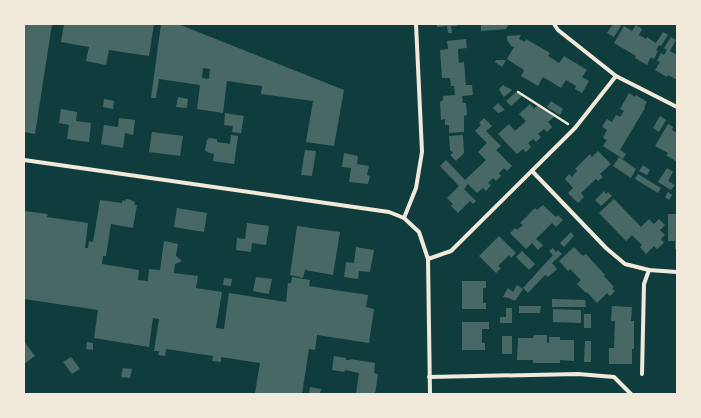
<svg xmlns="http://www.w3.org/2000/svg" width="701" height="418" font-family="'Fira Sans',sans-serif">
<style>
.building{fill:#486865;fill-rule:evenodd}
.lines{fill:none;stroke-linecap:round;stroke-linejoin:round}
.path{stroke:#f1e9da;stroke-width:2.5}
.minor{stroke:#f1e9da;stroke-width:4}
</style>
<rect width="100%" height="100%" fill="#0f3d3e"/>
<g class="building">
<path d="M24,24H52L35,134L24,132Z"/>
<path d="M64,24H154L149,56L109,50L106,65L86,61L89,47L61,42Z"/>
<path d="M161,24H178L344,90L334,146L306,142L313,101L261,94L262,86L227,81L223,113L197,109L200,85L159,79L156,98H151ZM203,68L210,69L209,79L202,78Z"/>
<path d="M437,24H457V26H451L452,33H448L447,26L437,27Z"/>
<path d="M481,24H509L506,29L481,31Z"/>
<path d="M613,24H618L621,26L614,37L607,33Z"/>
<path d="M636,25L642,29L639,35L646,39L647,37L656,43L663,32L668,35L661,46L659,45L656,50L658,51L654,59L651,57L647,65L635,58L636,56L614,43L624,26L632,31Z"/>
<path d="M521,35L519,39L525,42L526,39L550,53L548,56L559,63L564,56L587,70L582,77L589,81L582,93L575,89L576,86L566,80L561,88L543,77L538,86L521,76L524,70L507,59L514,47L511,46L507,40V36Z"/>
<path d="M671,37L676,40L670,51L677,55V80L668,75L667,77L655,70L660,62L657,61L661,53L664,55L667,50L664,48Z"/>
<path d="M466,39L467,48L458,49L459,63L464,62L466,85H472L473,95L462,96L463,103H466L467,115L464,116V132L449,133V125H445V119L441,120L440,102L443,100V96L455,95L454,86H451L450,78H442L440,50L448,49L447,41Z"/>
<path d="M496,60H506L502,67L495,62Z"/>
<path d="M503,85L512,90L504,97L501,93L499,89Z"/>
<path d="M516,92L522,96L511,106L506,101Z"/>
<path d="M629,93L635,97L636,95L647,102L644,107L645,108L620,150L626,154L623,159L603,146L607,140L603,138L607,130L602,127L607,119L612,122L616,115L620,117L624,111L620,109Z"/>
<path d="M178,97L188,99L187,108L176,107Z"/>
<path d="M104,99L114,101L113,109L103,107Z"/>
<path d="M551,101L563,109L560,115L547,107Z"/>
<path d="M498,103L505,110L498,113L493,108Z"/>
<path d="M530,104L534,109L538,105L555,116L548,122L552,127L547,132L544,129L538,134L541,137L536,142L533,139L528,143L531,147L526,152L523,149L517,154L498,134L509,124L515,131L526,121L519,114Z"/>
<path d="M61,109L77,112L76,121L91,123L89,142L67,139L69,125L59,123Z"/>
<path d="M225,113L244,116L241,133L232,132L233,126L224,125Z"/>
<path d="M660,116L666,120L659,132L653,128Z"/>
<path d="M119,118L135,120L133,135L125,133L123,148L101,144L104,125L118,127Z"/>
<path d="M484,118L492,126L486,131L501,146L496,150L512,166L507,171L504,168L499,173L501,176L496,181L493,178L488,183L491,185L486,191L483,188L477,193L468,184L464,189L476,201L473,204L470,201L458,213L451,206L453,204L447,198L459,186L440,166L446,160L465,180L486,160L478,152L487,143L475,131L481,125L479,123Z"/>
<path d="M668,124L673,127L672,130L677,133V162L666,155L668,153L655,146Z"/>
<path d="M152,132L183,136L180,156L149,152Z"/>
<path d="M231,135L238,136L234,164L213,161L214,154L207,152L205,150L207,140L209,138L217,139V142L230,144Z"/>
<path d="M463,135L464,153L456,161L450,155L453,153L450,150L449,136Z"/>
<path d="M305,150L316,151L312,176L301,175Z"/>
<path d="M598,151L611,164L600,174L603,177L598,181L596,179L581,193L584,197L578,203L568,193L573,188L565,179L569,174L572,177L577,171L575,169L590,154L592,157Z"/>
<path d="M344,153L358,156L357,164L369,166L367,175L370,176L368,184L349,182L351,168L342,167Z"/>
<path d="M619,157L636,169L631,178L613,166Z"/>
<path d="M643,165L650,170L647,175L639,171Z"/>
<path d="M667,168L673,172L668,181L675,185L671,190L658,182Z"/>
<path d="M638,174L661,188L658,193L635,179Z"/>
<path d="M604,191L606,194L608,192L612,196L601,206L595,200Z"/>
<path d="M668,192L672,195L669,200L665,197Z"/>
<path d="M126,199L132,200V201L135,202L134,205H137L133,228L111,224L106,256H103L102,264L139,270L138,280L148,281L149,269L160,270L164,241L178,244L176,256L182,261L175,264L174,273L198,276L196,288L222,292L216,328L224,329L229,293L286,302L288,283H291L292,277L310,280L309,286L368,295L366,307L374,309L369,343L317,335L315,350L309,349L302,394H260L255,393L260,363L221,357V362L212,361L213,356L166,349L165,356L158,355L159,351H154L159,319L153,318L149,347L94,338L98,310L24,299V211L48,214L47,217L88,223L85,248H88L89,241L93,242L100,200L122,203L123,200L125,201Z"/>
<path d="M614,199L641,227L649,219L654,224L659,219L665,225L660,230L665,235L661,239L664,243L657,249L654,246L646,254L640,247L642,245L632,235L626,241L599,213Z"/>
<path d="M543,205L556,217L558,215L563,220L556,227L552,223L536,239L543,245L538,250L532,243L526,249L510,233L515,228L517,230L523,225L520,223L535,208L537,210Z"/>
<path d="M177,208L207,213L204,232L174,227Z"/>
<path d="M668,214H676L677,249H675V241H668Z"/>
<path d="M247,223L269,226L266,245L252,243L251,252L236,250L237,238L245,239Z"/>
<path d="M297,226L340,232L333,275L305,270L303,278L290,275Z"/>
<path d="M571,232L574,236L564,247L560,243Z"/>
<path d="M499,236L516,253L511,258L509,255L498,266L501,268L496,273L479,256Z"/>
<path d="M356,247L374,250L370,272L359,271L358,279L344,277L346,262L354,263Z"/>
<path d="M574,247L583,256L586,254L605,275L604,276L614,287L612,289L615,291L610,296L607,293L597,303L587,292L586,293L577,284L581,280L570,269L568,271L559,261Z"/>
<path d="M553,248L556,252L558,250L562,254L552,263L557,269L548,277L545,275L528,293L523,288L553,255L549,251Z"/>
<path d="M522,251L535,264L529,270L516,257Z"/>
<path d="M256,277L272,279L269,294L253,291Z"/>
<path d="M224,278L232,279L231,286L223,285Z"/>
<path d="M462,281H486V288H483V303H486V309H462Z"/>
<path d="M517,285L523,289L515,301L509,298L503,297L508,288L513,292Z"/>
<path d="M552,299L585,300L586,307H552Z"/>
<path d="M519,306H541L540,313H519Z"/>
<path d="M612,306L632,307L631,321H634V349H632V364H609V348H614L615,321H611Z"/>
<path d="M506,308H512V323H500V317H506Z"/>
<path d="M553,309L581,310V323L553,322Z"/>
<rect x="584" y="314" width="7" height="14"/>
<path d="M462,322H489V329H482V343H485V350H462Z"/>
<path d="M534,335H547V343H549V337H560V340H574V361L560,360V363H533V360H517L518,338H533Z"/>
<rect x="502" y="336" width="10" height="18"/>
<path d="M24,341L35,356L24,364Z"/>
<path d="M585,341H591V362H584Z"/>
<path d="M87,342L93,343V350L86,349Z"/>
<path d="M334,356L346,358V360H350L351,359L375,363L374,373L378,374L375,394H356L359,373L345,370L344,372L332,370Z"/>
<path d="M71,357L80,369L72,374L63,362Z"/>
<path d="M123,368L132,369L130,378L121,377Z"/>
<path d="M310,387L321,389L320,394H309Z"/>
</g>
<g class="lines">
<path class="path" d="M518,92L568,124"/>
<g class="minor">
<path d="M416,24L422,152L416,188L404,218L419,232L428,259L430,394"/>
<path d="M554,24L558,30L616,76"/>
<path d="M24,160L389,212L404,218"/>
<path d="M532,171L606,248L625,264L649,270L677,272"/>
<path d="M428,259L451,251L575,128L616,76L677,107"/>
<path d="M642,374L644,284L649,270"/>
<path d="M429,377L578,374L614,377L631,394"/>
</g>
</g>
<rect width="701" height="418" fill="none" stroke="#f1e9da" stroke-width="50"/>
</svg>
